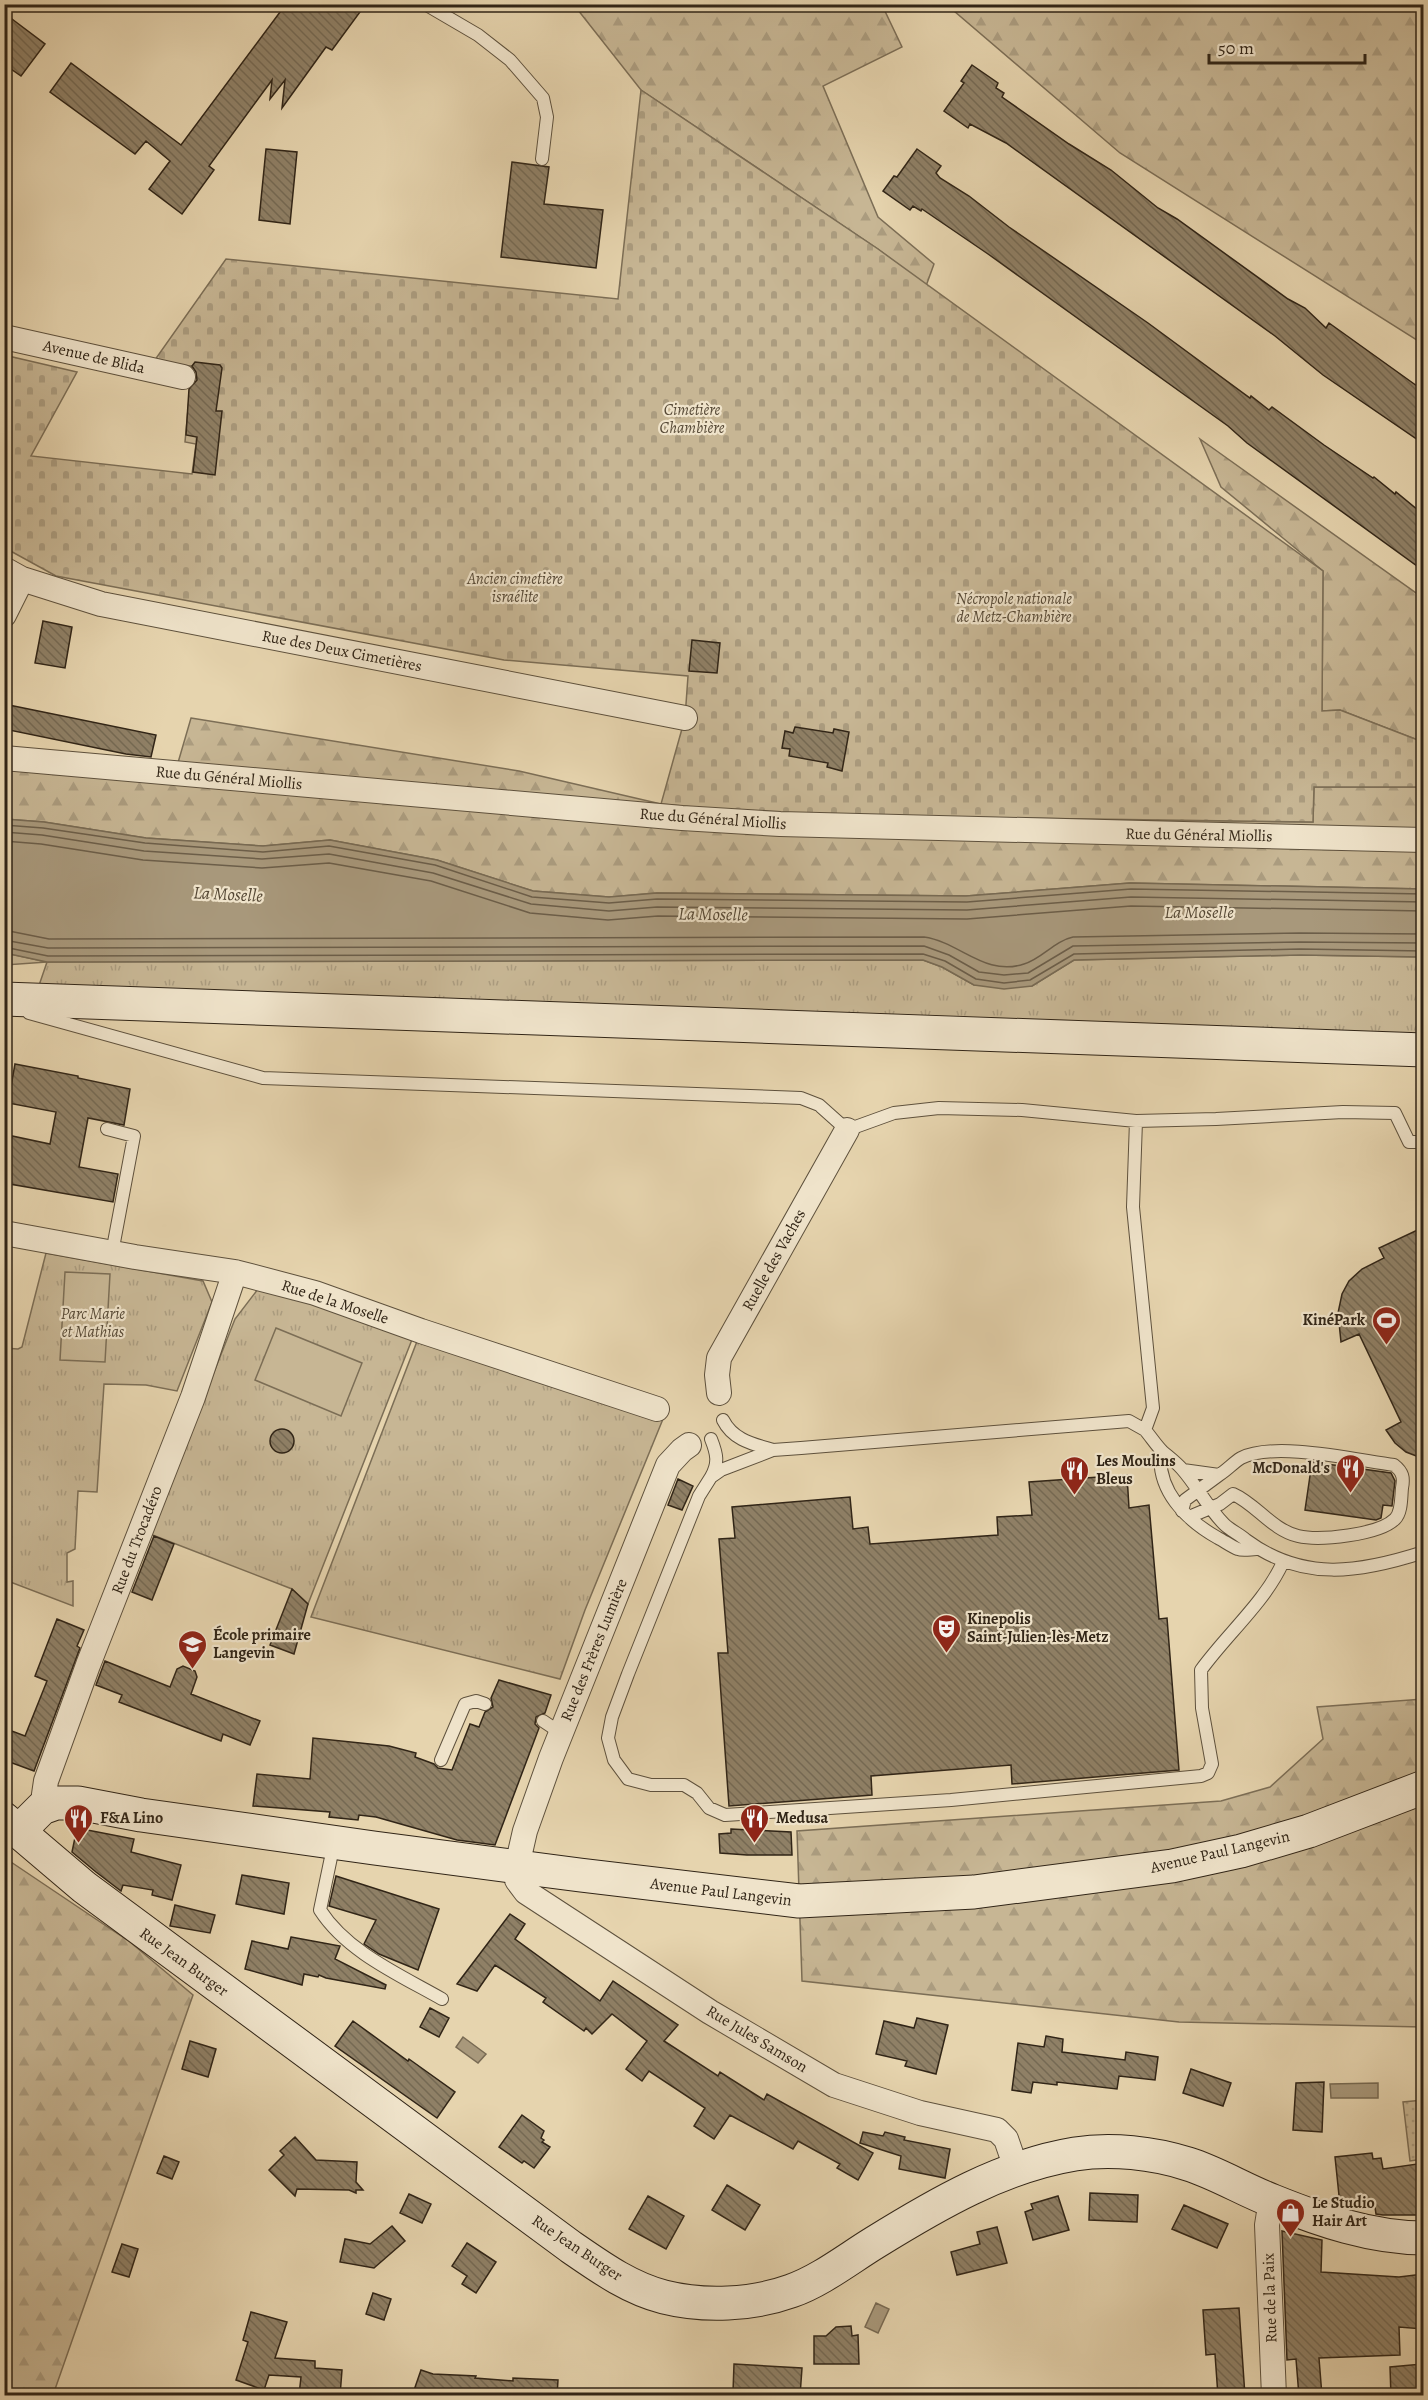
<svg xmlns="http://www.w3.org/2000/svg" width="1428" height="2400" viewBox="0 0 1428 2400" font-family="Alegreya,serif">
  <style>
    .grass { fill: url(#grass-tufts); stroke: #7c6e56; stroke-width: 1.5 }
    .forest { fill: url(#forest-firs); stroke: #7c6e56; stroke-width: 1.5 }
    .cemetery { fill: url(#cemetery-stones); stroke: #7c6e56; stroke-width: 1.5 }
    .garden { fill: url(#garden-dots); stroke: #7c6e56; stroke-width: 1.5 }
    .pitch { fill: #c7b694; stroke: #7c6e56; stroke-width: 1.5 }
    .water { fill: #a8987b; stroke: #786a53; stroke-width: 1.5 }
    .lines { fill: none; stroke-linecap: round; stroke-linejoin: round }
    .shore { stroke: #6c5e49; stroke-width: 1.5 }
    .building { fill: url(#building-back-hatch); stroke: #312517; stroke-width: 1.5 }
    .lane-casing { stroke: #5e513d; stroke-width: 14 }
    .street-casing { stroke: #5e513d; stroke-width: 26 }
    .secondary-casing { stroke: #312517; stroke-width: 35 }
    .lane { stroke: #efe3ca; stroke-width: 12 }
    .street { stroke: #efe3ca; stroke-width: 24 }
    .secondary { stroke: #efe3ca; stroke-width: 33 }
    .labels { text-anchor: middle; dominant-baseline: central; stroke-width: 4.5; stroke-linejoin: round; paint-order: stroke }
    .street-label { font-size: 16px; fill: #312517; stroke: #efe3ca }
    .park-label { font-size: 16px; font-style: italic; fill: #564936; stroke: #efe3ca }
    .poi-label { font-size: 16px; font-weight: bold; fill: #312517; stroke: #efe3ca; text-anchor: start }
    .water-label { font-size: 18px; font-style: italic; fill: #554835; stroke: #efe3ca }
  </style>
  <defs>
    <pattern id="grass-tufts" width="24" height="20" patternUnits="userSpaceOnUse" patternTransform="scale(1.5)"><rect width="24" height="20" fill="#c7b694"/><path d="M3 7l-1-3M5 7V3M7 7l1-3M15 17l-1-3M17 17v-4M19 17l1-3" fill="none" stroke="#ab9c7f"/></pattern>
    <pattern id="forest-firs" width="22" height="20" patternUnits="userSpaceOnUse" patternTransform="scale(1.5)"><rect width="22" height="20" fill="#c7b694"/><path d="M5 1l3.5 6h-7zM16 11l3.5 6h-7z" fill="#ab9c7f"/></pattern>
    <pattern id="cemetery-stones" width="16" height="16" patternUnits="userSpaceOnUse" patternTransform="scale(1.5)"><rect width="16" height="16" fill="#c7b694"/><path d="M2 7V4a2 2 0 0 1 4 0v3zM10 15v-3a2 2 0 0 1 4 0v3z" fill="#ab9c7f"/></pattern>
    <pattern id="garden-dots" width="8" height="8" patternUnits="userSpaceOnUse" patternTransform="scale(1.5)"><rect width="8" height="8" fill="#c7b694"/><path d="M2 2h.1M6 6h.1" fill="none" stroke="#ab9c7f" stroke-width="1.8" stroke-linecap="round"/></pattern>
    <pattern id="building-back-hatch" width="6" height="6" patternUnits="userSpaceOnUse" patternTransform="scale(1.5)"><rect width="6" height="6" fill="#8f8066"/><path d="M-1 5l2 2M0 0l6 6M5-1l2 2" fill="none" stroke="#756953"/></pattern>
  </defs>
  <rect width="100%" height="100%" fill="#e6d4ae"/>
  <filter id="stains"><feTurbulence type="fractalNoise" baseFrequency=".00333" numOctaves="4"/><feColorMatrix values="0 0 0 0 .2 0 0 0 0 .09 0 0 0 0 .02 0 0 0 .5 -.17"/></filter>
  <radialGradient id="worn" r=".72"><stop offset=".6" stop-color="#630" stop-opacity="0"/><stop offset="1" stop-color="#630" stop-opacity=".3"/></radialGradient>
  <path class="grass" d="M1300 955 1423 957 1424 1050 34 1000 47 962 923 960 942 967 974 985 1032 986 1074 960Z
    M46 1253 203 1281 212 1302 177 1391 146 1385 104 1384 97 1492 78 1491 75 1549 67 1553V1582L73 1581V1606L5 1580 4 1348 18 1349 22 1347Z
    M258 1289 304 1299 413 1337 308 1604 292 1589 150 1534 235 1319Z
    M421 1331 663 1419 585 1610 560 1679 311 1617Z"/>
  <path class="forest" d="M574 5H882L902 47 823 86 878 217 934 264 926 286 878 249 641 90Z
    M947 5H1423V344L1120 153Z
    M1200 439 1423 598V742L1340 710 1322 711 1323 571 1221 487Z
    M191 718 519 771 661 804 781 815 1313 822 1314 787H1423L1424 889 1130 883 966 896 657 893 609 897 533 891 437 860 330 840 263 846 146 838 44 822 5 819V772L43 761 175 773Z
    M5 953 47 962 5 965Z
    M1423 1699V2027L1179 2022 802 1981 797 1831 1221 1801 1270 1787 1323 1739 1317 1707Z
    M5 1858 130 1942 193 1995 53 2395H5Z"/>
  <path class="cemetery" d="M641 90 878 249 1323 571 1322 711 1340 710 1423 742V787H1314L1313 822 781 815 661 804 685 718 688 676 504 660 56 576 5 548 4 355 77 372 31 456 192 474 196 444 185 442 192 366 152 364 226 259 618 299Z"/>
  <path class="garden" d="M1423 2100V2159L1410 2161 1403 2102Z"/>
  <path class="pitch" d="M65 1272 110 1274 105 1362 60 1360Z
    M276 1328 362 1363 341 1416 255 1380Z"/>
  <path class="water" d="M4 819 44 822 146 838 263 846 330 840 437 860 533 891 609 897 657 893 966 896 1130 883 1423 889V957L1300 955 1074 960 1032 986 1004 989 974 985 942 967 923 960 47 962 5 953Z
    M463 2037 486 2054 478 2063 456 2047Z
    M1378 2083V2098H1331L1330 2084Z
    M876 2303 889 2309 878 2333 865 2327Z"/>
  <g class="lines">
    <path class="shore" d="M4 825 43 828 145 843 263 852 329 846 435 865 532 897 609 903 657 899 967 902 1131 889 1424 894
      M4 832 42 835 144 851 262 859 329 854 433 873 531 904 609 911 657 907 967 910 1131 897 1424 902
      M4 841 41 844 143 860 262 868 329 863 431 881 530 913 608 920 658 916 967 919 1131 906 1424 911
      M4 930 49 939 924 937C960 942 985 977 1024 964 1042 959 1054 941 1073 937L1300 933 1424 934
      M4 940 48 948 924 946 949 955 979 972 1004 975 1028 973 1073 946 1300 942 1424 943
      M4 947 48 956 923 954 945 961 976 979 1004 983 1030 980 1074 954 1300 949 1424 951"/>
  </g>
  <path class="building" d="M286 4H350L360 12 332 50 326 47 282 108 285 80 270 99 272 80 209 166 214 170 182 214 149 189 170 161 146 141 135 154 50 92 71 63 181 145Z
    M4 13 45 44 21 76 4 64Z
    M972 65 998 83 996 88 1004 93 1002 97 1069 144 1111 170 1158 208 1177 219 1288 299 1305 308 1326 328 1329 323 1417 386 1424 392V444L1323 375 1275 336 1006 143 970 124 968 128 944 111 964 83 961 81Z
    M266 149 297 152 290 224 259 220Z
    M917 149 941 166 936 173 940 178 969 196 1009 227 1148 323 1250 398 1251 396 1269 410 1272 407 1324 445 1373 478 1374 477 1395 494 1396 492 1424 515V571L1247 443 1228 426 988 254 922 209 921 211 913 206 910 210 883 191 894 176 897 177Z
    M512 162 549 167 544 204 603 210 596 268 501 257Z
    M195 362 220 365 222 368 216 411H222L215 475 193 472 197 437 186 435 189 389 197 380 196 372 192 366Z
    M43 621 72 627 65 668 35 663Z
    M692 640 720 643 717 673 689 671Z
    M4 704 156 735 151 757 126 754 4 729Z
    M795 727 833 733 834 729 849 732 842 771 827 767 828 763 789 756 790 749 782 748 785 731 793 733Z
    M15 1064 78 1076V1078L130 1089 124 1125 88 1118 79 1167 118 1174 113 1202 4 1183V1154H8L12 1136 50 1144 56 1112 8 1103Z
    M1424 1227V1459L1406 1452 1395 1443 1386 1430 1401 1422 1359 1334 1341 1342 1338 1313 1342 1294 1349 1281 1362 1269 1384 1258 1379 1248Z
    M270 1441a12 12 0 1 1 24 0a12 12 0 1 1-24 0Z
    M1312 1462 1391 1473 1395 1481 1392 1506 1383 1505 1381 1518 1376 1520 1305 1510Z
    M1127 1475 1129 1508 1149 1505 1159 1619 1167 1618 1179 1770 1012 1784 1011 1765 871 1776 872 1795 729 1806 718 1653H728L719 1539 735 1538 732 1507 850 1497 853 1529 868 1527 870 1544 998 1535 997 1517 1032 1515 1029 1482Z
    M678 1479 693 1486 682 1510 668 1505Z
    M154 1536 174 1544 152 1600 132 1592Z
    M292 1589 308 1604 294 1654 270 1645Z
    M57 1619 84 1630 77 1646 80 1648 34 1771 4 1760V1728L25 1736 47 1681 35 1676Z
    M105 1661 170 1687 177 1669 183 1666 195 1671 197 1677 191 1694 260 1721 250 1745 223 1734 221 1741 119 1702 122 1695 96 1685Z
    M499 1680 551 1695 545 1713 536 1717 535 1724 539 1728 495 1845 457 1840 376 1817 359 1815 358 1820 329 1817 330 1812 253 1806 257 1774 310 1779 313 1738 389 1746 416 1753 415 1757 434 1764 438 1768 452 1770 470 1724 479 1727 485 1712 493 1707 491 1698Z
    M77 1828 134 1839 131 1852 181 1865 172 1900 152 1895 153 1890 123 1885 121 1891 96 1872 72 1852Z
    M731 1829 791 1832 792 1855H747L720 1853 719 1834 731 1833Z
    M242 1875 289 1883 284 1914 236 1904Z
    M336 1876 439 1909 418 1970 379 1954 364 1944 376 1920 329 1906Z
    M175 1905 215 1915 210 1933 170 1926Z
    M510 1914 525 1924 515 1939 600 2001 613 1981 678 2025 664 2041 718 2076 720 2072 764 2100 767 2094 873 2153 858 2180 837 2168 840 2164 798 2141 793 2149 730 2115 714 2139 694 2126 705 2108 649 2071 642 2081 626 2069 647 2041 612 2014 592 2034 586 2028 584 2031 543 2002 546 1998 495 1965 477 1991 457 1984Z
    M291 1937 340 1946 335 1959 386 1985 385 1989 326 1978 319 1975 318 1977 304 1974 302 1985 245 1969 252 1941 288 1949Z
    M430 2008 449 2018 439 2037 420 2027Z
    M917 2018 948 2025 936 2074 905 2066 907 2061 876 2054 884 2021 914 2028Z
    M353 2021 408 2061 409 2059 455 2092 437 2118 335 2046Z
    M1046 2036 1063 2039 1062 2052 1125 2060 1126 2052 1158 2057 1155 2080 1119 2076 1117 2089 1057 2082V2085L1033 2082 1031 2093 1012 2090 1018 2043 1044 2047Z
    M190 2041 216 2049 208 2077 182 2069Z
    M1191 2069 1231 2083 1223 2106 1183 2093Z
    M1324 2082 1322 2132 1293 2130 1296 2083Z
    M522 2115 544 2131 541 2138 544 2140 542 2142 550 2147 534 2168 524 2161 522 2163 499 2147Z
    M863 2132 883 2136 885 2132 905 2137 904 2140 950 2149 945 2178 899 2169 901 2156 860 2143Z
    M295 2137 316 2160 357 2162 356 2182 363 2190H356V2193L349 2190 297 2189 295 2196 269 2170 284 2155 280 2151Z
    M1372 2153 1373 2159 1381 2158 1383 2169 1424 2163V2215H1383L1376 2214 1375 2207 1340 2205 1335 2157Z
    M164 2156 179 2162 172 2179 157 2173Z
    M727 2185 760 2205 745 2230 712 2210Z
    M1090 2193 1138 2195 1137 2222 1089 2220Z
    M409 2194 431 2204 422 2223 400 2213Z
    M648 2196 684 2216 666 2249 629 2229Z
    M1058 2196 1069 2230 1033 2240 1025 2212 1033 2209 1031 2204Z
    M1184 2205 1228 2224 1217 2248 1172 2229Z
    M392 2226 405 2241 374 2268 340 2262 345 2239 370 2244Z
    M997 2227 1007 2263 957 2275 951 2252 980 2244 977 2232Z
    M1282 2231 1322 2240 1321 2272 1399 2277 1423 2274V2329L1399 2327 1400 2355 1319 2358 1322 2396H1299L1296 2359 1287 2360Z
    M467 2243 496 2262 476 2293 462 2284 467 2276 452 2266Z
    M122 2244 138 2249 129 2277 112 2272Z
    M373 2293 391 2299 384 2320 366 2314Z
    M1239 2308 1245 2396H1218L1215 2354 1206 2355 1203 2310Z
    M251 2312 287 2322 275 2358 315 2361V2368L342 2370 340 2396 299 2395 301 2377 269 2375 264 2390 236 2380 248 2342 243 2340Z
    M851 2326 852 2336 858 2335 859 2364H814V2336H826L836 2327Z
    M734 2364 802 2368 800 2396 733 2392Z
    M1422 2364 1423 2396H1391L1390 2367Z
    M421 2370 433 2374 476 2376 475 2378 513 2381V2378L558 2380 557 2396H412Z"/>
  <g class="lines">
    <defs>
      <path id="lane" d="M425 4 478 35 510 60 543 98 547 117 542 159
        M29 1013 263 1078 801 1098 819 1105 847 1130 894 1113 939 1108 1022 1110 1136 1121 1216 1119 1343 1112 1395 1113 1409 1142H1424
        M1136 1121 1133 1207 1153 1408 1145 1430C1151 1437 1156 1445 1162 1451 1169 1457 1176 1462 1182 1469 1197 1486 1208 1508 1224 1524 1230 1530 1239 1534 1246 1540 1303 1582 1359 1573 1424 1552
        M107 1129 134 1136 112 1253
        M723 1420C733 1440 753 1444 773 1450
        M1145 1430 1129 1421 801 1448 773 1450 721 1470 711 1477 699 1496 628 1674 612 1717 608 1738 614 1760 628 1779 651 1785H684L697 1793 709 1808 725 1815 951 1800 1201 1776 1208 1773 1212 1764 1202 1708 1201 1670C1227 1634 1265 1602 1283 1562
        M711 1439C717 1454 719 1463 711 1477
        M1161 1451C1156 1490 1186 1520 1218 1538 1224 1541 1232 1547 1238 1549 1243 1551 1251 1549 1257 1549
        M1183 1470 1219 1475C1227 1470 1233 1463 1241 1458 1274 1441 1356 1460 1394 1465 1403 1472 1404 1478 1402 1488 1401 1497 1402 1512 1395 1519 1379 1535 1319 1541 1298 1536 1272 1530 1256 1504 1233 1494L1220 1504 1189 1517
        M1182 1511 1185 1500 1219 1475
        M543 1721 561 1733
        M441 1760 465 1704 476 1701 485 1704
        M334 1843 320 1910C347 1952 400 1975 442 1999"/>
      <path id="street" d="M4 337 183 377
        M4 569 22 579 101 604 685 718
        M4 615 22 579
        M4 758 682 818 780 824 1424 840
        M4 1233 135 1257 235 1272 315 1293 421 1331 657 1409
        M719 1393 717 1375 719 1358 847 1130
        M689 1445 682 1450 668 1465 551 1758 525 1831 517 1866V1880L526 1892 710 2012 834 2085 920 2113 997 2130 1006 2139 1016 2168
        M42 1808 46 1781 88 1665 193 1397 235 1272
        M1271 2200 1267 2225 1274 2396"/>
      <path id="secondary" d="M4 999 1424 1050
        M4 1819 84 1887 571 2247C600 2267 629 2288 664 2297 704 2307 752 2305 791 2291 820 2281 848 2259 874 2243 937 2204 1002 2166 1075 2154 1111 2148 1154 2153 1188 2164 1217 2173 1244 2190 1273 2201 1320 2220 1372 2238 1424 2238
        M20 1830 42 1808 56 1803H78L141 1815 374 1848 580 1875 799 1901 974 1892 1172 1866 1241 1851 1309 1831 1424 1787"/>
    </defs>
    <use href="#lane" class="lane-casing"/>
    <use href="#street" class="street-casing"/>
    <use href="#secondary" class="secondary-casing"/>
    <use href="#lane" class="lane"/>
    <use href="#street" class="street"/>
    <use href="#secondary" class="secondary"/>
  </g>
  <defs>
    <symbol id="stadium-pin" viewBox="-11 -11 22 30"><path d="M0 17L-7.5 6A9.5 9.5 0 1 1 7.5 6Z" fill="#8f2418" stroke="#efe3ca"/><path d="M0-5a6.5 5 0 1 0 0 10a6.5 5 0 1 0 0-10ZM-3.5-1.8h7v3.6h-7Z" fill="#fff"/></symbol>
    <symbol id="restaurant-pin" viewBox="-11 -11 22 30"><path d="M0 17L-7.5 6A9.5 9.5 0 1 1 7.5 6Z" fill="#8f2418" stroke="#efe3ca"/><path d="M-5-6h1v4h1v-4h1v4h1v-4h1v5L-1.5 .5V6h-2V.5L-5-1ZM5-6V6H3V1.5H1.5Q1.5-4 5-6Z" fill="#fff"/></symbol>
    <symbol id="theatre-pin" viewBox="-11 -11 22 30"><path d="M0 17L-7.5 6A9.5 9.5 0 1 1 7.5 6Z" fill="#8f2418" stroke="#efe3ca"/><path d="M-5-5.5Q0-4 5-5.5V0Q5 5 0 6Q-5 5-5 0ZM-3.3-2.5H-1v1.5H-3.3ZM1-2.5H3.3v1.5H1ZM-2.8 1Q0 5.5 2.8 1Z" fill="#fff"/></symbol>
    <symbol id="school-pin" viewBox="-11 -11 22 30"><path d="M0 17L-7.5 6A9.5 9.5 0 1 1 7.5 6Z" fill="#8f2418" stroke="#efe3ca"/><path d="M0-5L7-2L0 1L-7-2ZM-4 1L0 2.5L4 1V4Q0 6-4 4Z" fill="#fff"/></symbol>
    <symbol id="shop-pin" viewBox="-11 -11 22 30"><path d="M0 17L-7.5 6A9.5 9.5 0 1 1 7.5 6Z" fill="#8f2418" stroke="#efe3ca"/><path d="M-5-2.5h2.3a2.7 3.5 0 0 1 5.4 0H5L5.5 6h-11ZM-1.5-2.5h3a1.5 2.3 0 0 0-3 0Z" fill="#fff"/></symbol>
  </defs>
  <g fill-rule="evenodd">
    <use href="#stadium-pin" x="1370" y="1304" width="33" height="45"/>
    <use href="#restaurant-pin" x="1334" y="1452" width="33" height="45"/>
    <use href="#restaurant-pin" x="1058" y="1454" width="33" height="45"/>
    <use href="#theatre-pin" x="930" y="1612" width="33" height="45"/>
    <use href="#school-pin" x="176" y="1628" width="33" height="45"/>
    <use href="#restaurant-pin" x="62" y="1802" width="33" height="45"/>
    <use href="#restaurant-pin" x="738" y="1802" width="33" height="45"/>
    <use href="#shop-pin" x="1274" y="2196" width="33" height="45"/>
  </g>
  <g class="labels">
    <g class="street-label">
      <text transform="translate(94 357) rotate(13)">Avenue de Blida</text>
      <text transform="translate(342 651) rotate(11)">Rue des Deux Cimetières</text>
      <text transform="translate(229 778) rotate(5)">Rue du Général Miollis</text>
      <text transform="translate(713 819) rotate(4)">Rue du Général Miollis</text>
      <text transform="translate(1199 835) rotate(1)">Rue du Général Miollis</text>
      <text transform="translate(774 1260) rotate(-61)">Ruelle des Vaches</text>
      <text transform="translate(335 1302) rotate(18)">Rue de la Moselle</text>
      <text transform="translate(137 1540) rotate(-69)">Rue du Trocadéro</text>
      <text transform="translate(594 1650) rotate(-68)">Rue des Frères Lumière</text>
      <text transform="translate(1220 1852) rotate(-13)">Avenue Paul Langevin</text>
      <text transform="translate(721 1892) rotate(7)">Avenue Paul Langevin</text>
      <text transform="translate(184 1962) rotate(36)">Rue Jean Burger</text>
      <text transform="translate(757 2039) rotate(31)">Rue Jules Samson</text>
      <text transform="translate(577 2248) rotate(34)">Rue Jean Burger</text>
      <text transform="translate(1270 2298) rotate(-92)">Rue de la Paix</text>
    </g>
    <g class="park-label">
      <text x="692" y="410">Cimetière<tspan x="692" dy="18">Chambière</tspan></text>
      <text x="515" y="579">Ancien cimetière<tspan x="515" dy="18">israélite</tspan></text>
      <text x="1014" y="599">Nécropole nationale<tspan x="1014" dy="18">de Metz-Chambière</tspan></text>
      <text x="93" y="1314">Parc Marie<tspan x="93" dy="18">et Mathias</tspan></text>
    </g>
    <g class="poi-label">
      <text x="1365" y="1320" text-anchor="end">KinéPark</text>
      <text x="1096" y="1461">Les Moulins<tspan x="1096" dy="18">Bleus</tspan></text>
      <text x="1330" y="1468" text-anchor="end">McDonald's</text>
      <text x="967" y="1619">Kinepolis<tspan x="967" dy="18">Saint-Julien-lès-Metz</tspan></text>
      <text x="213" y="1635">École primaire<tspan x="213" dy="18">Langevin</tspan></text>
      <text x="100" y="1818">F&amp;A Lino</text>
      <text x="776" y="1818">Medusa</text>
      <text x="1312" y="2203">Le Studio<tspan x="1312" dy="18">Hair Art</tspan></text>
    </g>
    <g class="water-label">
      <text transform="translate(228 894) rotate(3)">La Moselle</text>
      <text x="1199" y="912">La Moselle</text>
      <text transform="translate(713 914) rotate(1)">La Moselle</text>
    </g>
  </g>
  <rect width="1428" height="2400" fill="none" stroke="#e6d4ae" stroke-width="24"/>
  <rect x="6" y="6" width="1416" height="2388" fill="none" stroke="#312517" stroke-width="3"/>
  <rect x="12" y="12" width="1404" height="2376" fill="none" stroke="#312517" stroke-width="1.5"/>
  <path d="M1209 54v9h156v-9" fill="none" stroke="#312517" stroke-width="3"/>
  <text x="1218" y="54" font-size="18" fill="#312517" stroke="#efe3ca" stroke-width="4.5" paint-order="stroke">50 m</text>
  <rect width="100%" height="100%" filter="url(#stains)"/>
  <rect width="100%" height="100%" fill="url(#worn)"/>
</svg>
